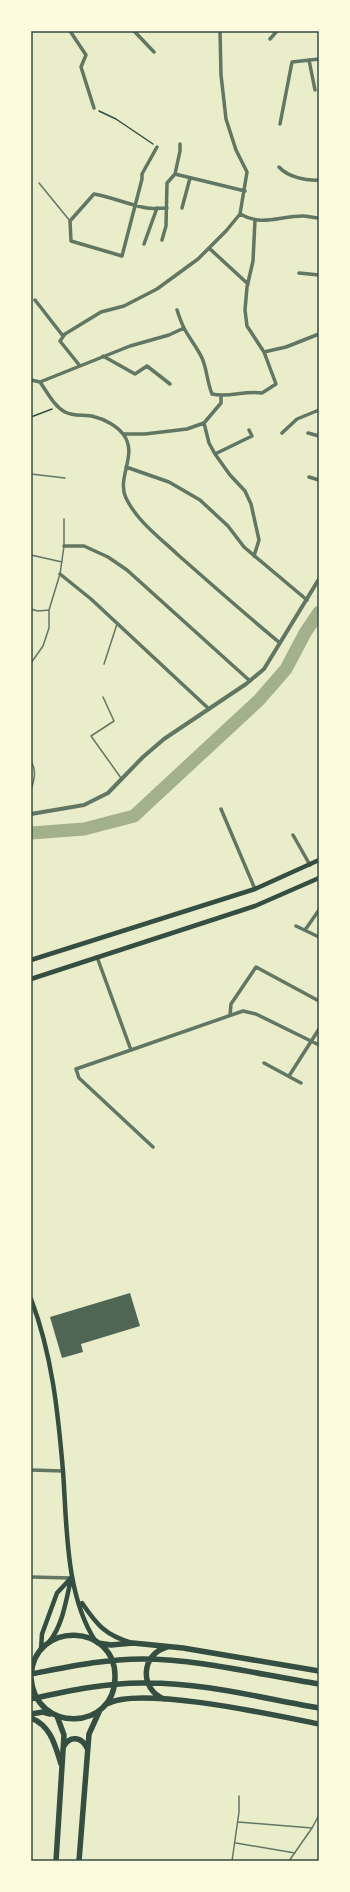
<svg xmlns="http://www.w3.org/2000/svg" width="350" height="1892" viewBox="0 0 350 1892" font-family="'Fira Sans',sans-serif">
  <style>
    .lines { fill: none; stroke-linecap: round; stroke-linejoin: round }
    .river { stroke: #a3b18a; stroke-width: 13 }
    .building { fill: #4f6655 }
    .path { stroke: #344e41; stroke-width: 1.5 }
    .service { stroke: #617663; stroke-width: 1.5 }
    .minor { stroke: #617663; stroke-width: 3.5 }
    .tertiary { stroke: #617663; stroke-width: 4 }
    .secondary { stroke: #344e41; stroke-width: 4.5 }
    .trunk { stroke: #344e41; stroke-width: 5.5 }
    .neatline { fill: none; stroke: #344e41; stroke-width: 1.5 }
  </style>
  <rect width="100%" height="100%" fill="#e9edc9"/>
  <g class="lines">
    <path class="river" d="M31 833 84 829 134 816 259 700 286 669 305 633 319 612"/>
  </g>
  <path class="building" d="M130 1293 140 1326 81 1344 83 1352 62 1358 50 1317Z"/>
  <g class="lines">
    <path class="path" d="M99 111 116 119 153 144
      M31 417 52 409"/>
    <path class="service" d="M39 183 70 221
      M31 474 65 478
      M31 555 62 562
      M31 609 38 611 49 610
      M31 663 43 646 49 628V610L60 574 64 546V519
      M104 664 117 624
      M103 697 114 721 91 736 121 778
      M31 761C37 771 34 780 31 791
      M238 1822 312 1828
      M236 1843 295 1853
      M232 1861 239 1812V1796
      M289 1861 312 1828 319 1815"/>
    <path class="minor" d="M70 31 86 55 81 67 94 108
      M134 31 154 52
      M270 39 277 31
      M309 60 315 90
      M280 124 292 62 319 59
      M180 144V151L175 174 245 191
      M157 147 142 174V179L122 256 71 241 70 221 94 194C112 197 129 205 147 208 153 209 160 208 167 208
      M279 167C288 177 306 181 319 180
      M182 208 190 178
      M240 214C263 227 279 216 303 216 308 216 314 218 319 218
      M162 240 166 226 167 183 175 174
      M144 244 157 208
      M209 248 248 284
      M299 273 319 275
      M35 300 63 336
      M177 310C179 316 181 322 184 328 189 338 197 347 202 358 207 369 207 382 212 394 229 398 245 390 262 393L276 384 264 352 247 326 245 310 247 287 253 261 255 220
      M264 352 286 347 319 334
      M103 356 135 374 147 366 170 384
      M80 366 60 341 65 334 101 312 124 306 157 289 198 259 226 231 240 214 247 172 236 150 226 119 221 75 220 31
      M31 380 40 382 130 346 169 335 184 328
      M40 382C47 392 54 406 65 412 74 417 86 414 95 417 104 419 117 426 123 434 139 454 116 477 126 498 137 521 159 537 177 554 211 584 245 614 280 643
      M204 423 209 443 215 454 230 475 245 491 251 504 259 540 254 556
      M282 433 297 419 319 410
      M308 433 319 436
      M124 434H145L187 429 204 423 221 403V396
      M215 454 252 436 249 430
      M126 467 169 482 200 500 228 526 244 547 307 600
      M309 477 319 480
      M64 546H84L108 557 127 570 250 681
      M60 574 91 599 209 709
      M221 809 255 889
      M293 835 310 865
      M296 926 319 937
      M305 930 319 910
      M97 957 131 1050 243 1011 256 1014 319 1045
      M230 1015 231 1004 256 967 319 1001
      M131 1050 76 1069 79 1078 153 1147
      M264 1063 301 1083
      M289 1076 319 1029
      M31 1470 63 1471
      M31 1577 71 1578"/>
    <path class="tertiary" d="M31 814 84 805 108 793 143 757 164 739 246 684 264 669 319 579"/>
    <path class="secondary" d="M31 960 255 889 319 860
      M31 979 255 906 319 878
      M31 1299C52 1354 58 1412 63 1471 67 1525 65 1595 96 1642
      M82 1603C97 1625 105 1635 132 1643
      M49 1642C63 1625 66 1600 71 1579
      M41 1649 42 1634 57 1593 71 1578"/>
    <path class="trunk" d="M98 1643 111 1645 133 1643 183 1648 319 1671
      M31 1674C68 1667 104 1659 142 1659 200 1659 261 1675 319 1684
      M31 1676C34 1620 116 1623 115 1677 115 1732 35 1733 31 1678
      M31 1699C68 1691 104 1683 142 1683 201 1682 261 1698 319 1708
      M164 1699C139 1689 141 1654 167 1647
      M107 1704C139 1685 279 1716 319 1724
      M31 1714 43 1712 50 1714
      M31 1718C51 1726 55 1745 61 1764
      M64 1746C70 1735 82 1737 87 1748
      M56 1861 64 1735 57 1716
      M79 1861 89 1734 99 1712"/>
  </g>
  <rect width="350" height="1892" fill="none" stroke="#fefae0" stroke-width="64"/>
  <rect x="32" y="32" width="286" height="1828" class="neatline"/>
</svg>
